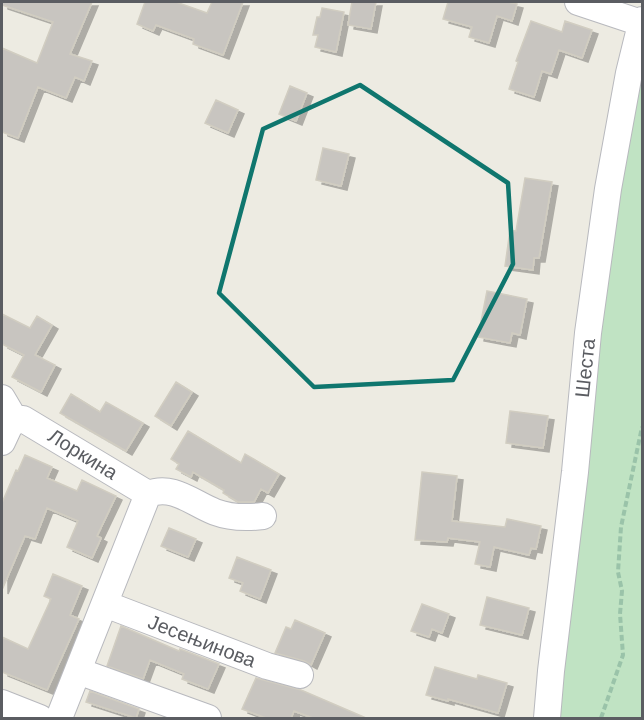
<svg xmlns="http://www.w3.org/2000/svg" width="644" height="720" viewBox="0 0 644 720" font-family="Arial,sans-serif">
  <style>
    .green { fill: #c0e3c3 }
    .building { fill: #c8c5c0; stroke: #d1cdc1; stroke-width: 1.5; filter: url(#shadow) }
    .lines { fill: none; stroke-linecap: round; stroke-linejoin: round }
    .minor-casing { stroke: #b8b9be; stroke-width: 28 }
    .path { stroke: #9ac3a9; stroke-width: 4; stroke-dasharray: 6 3; stroke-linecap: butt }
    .minor { stroke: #fff; stroke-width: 26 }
    .marked { fill: none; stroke: #0f766e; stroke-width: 4.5; stroke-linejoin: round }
    .labels { text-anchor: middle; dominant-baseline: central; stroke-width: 6; stroke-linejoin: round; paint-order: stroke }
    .street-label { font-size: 20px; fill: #5b5d62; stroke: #fff }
  </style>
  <defs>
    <filter id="shadow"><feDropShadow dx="6" dy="4" stdDeviation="0" flood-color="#0004"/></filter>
  </defs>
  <rect width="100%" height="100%" fill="#edebe2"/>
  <path class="green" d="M642 20V718H547Z"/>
  <path class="building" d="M2 2H92L70 54 92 61 84 81 75 77 66 98 38 87 18 138 2 132V48L37 63 53 22 2 5Z
    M145 2H176L207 13 212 2H243L223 55 193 44 194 39 156 25 153 31 137 24Z
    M352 2H376L371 29 348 25Z
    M448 2H508L517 4 512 21 497 16 489 43 469 37 472 27 443 19Z
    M322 8 344 12 336 52 315 47 318 35H313L317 17H320Z
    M531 21 562 32 565 21 592 30 582 58 559 50 551 74 542 71 534 97 509 89 518 62 516 61Z
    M290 86 307 93 296 121 279 114Z
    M216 100 238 110 228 133 205 123Z
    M323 148 349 154 341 186 316 180Z
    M525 178 552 182 539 258H534L533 270 505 266 510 230 516 231Z
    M487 291 527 299 520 335 512 333 510 343 478 337Z
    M2 314 30 328 37 316 52 325 35 355 55 365 41 392 12 377 24 355 2 344Z
    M176 382 192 392 171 426 155 416Z
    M71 394 100 412 106 402 143 423 126 451 60 413Z
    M510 411 548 416 543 448 506 443Z
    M188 431 241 463 245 454 279 474 268 493 261 489 254 502H238L223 493 224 490 193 472 191 477 176 469 179 464 171 459Z
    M25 455 52 467 47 478 77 491 82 480 116 496 97 536 101 538 92 558 67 547 78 521 47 508 35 539 25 536 2 590V503L16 470 18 471Z
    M422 472 457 476 452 521 505 527 507 519 541 526 536 549 531 548 529 555 494 547 490 567 475 564 480 542 448 538 447 542 415 540Z
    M169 528 196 539 188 557 161 546Z
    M237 557 271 570 260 599 240 591 243 583 229 578Z
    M53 574 82 586 70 615 79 619 47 690 2 672V637L28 649 51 599 44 596Z
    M487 597 529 608 522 635 480 625Z
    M422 604 449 614 442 633 432 629 429 637 411 631Z
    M295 620 325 633 311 665 304 661 275 653 286 627 291 629Z
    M121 626 179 651 180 649 219 664 208 689 182 679 184 674 150 660 143 679 107 666Z
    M435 667 477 679 478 675 507 683 498 713 448 699V701L426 695Z
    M256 678 301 690 366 718H313L294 711 291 718H266L242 709Z
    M90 691 139 709 136 718 86 702Z"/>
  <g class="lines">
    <defs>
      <path id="minor" d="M578 2 641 23
        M2 398 15 420
        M2 442 9 427 15 420 23 419 148 494
        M105 604 267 666 300 675
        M78 671 208 718
        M2 703 40 718
        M59 718 148 494C173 484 192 503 215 512 231 518 247 518 263 516
        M547 718 551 671 575 472 588 333 608 189 629 73 642 20"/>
    </defs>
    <use href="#minor" class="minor-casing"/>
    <path class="path" d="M601 718 623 655 620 614 622 591 618 572 621 527 642 427"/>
    <use href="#minor" class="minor"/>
  </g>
  <path class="marked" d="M360 85 508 183 513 264 453 380 314 387 219 293 263 129Z"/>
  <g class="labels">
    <g class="street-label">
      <text transform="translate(585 368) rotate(-84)">Шеста</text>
      <text transform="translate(83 454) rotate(32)">Лоркина</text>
      <text transform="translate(202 641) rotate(21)">Јесењинова</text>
    </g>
  </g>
  <rect width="644" height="720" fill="none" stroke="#5b5d62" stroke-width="6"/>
</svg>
